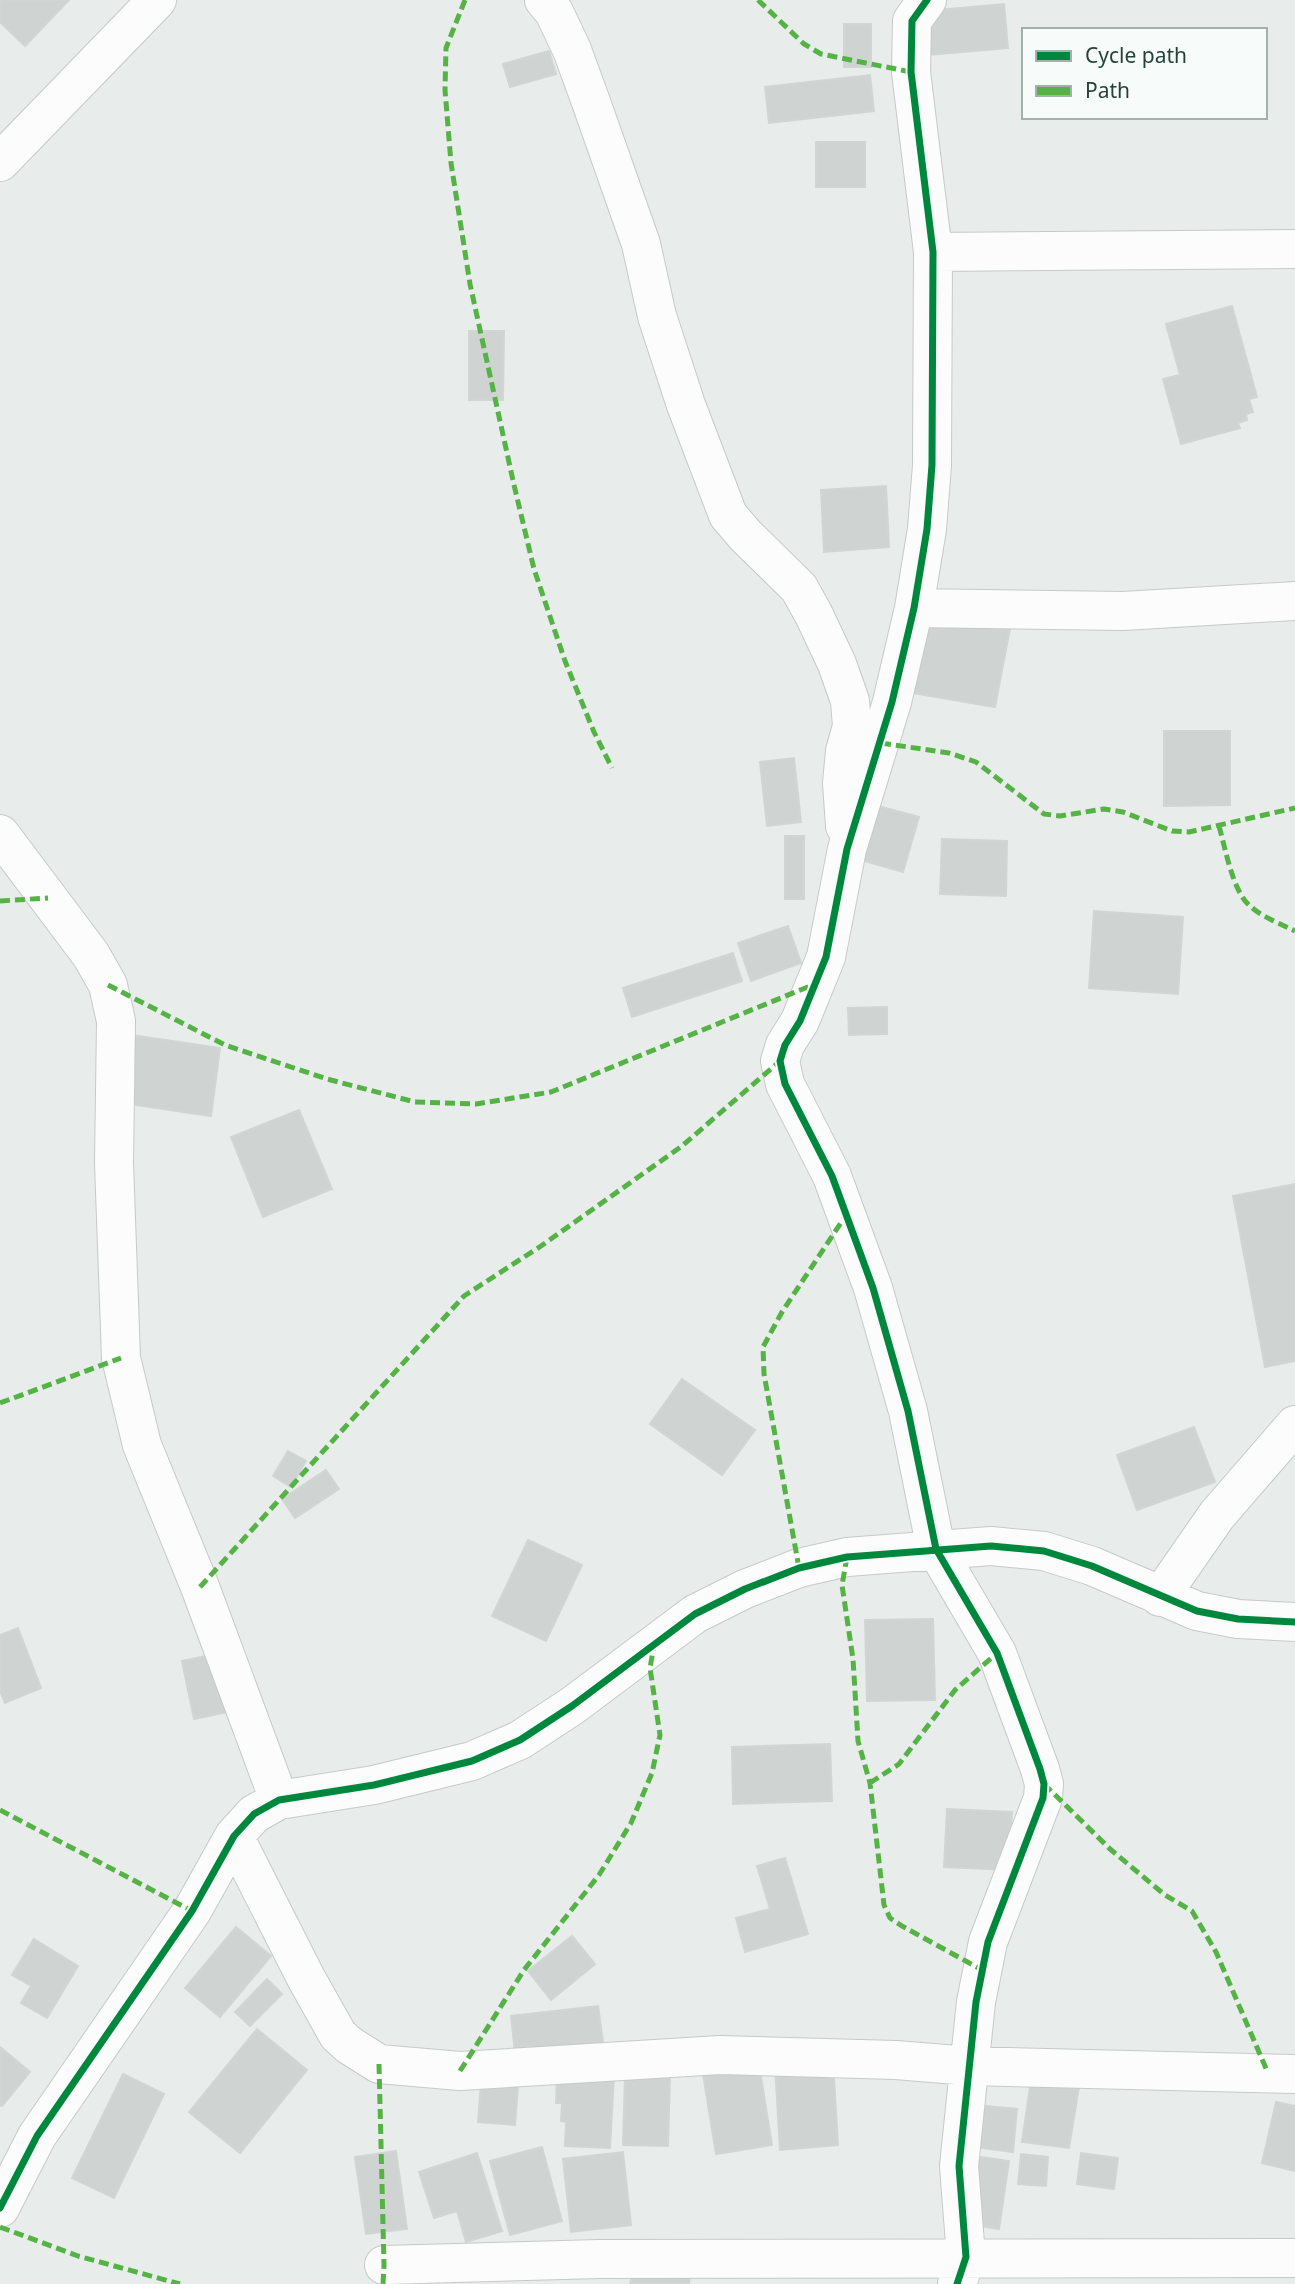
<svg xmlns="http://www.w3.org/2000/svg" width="1295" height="2284" viewBox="0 0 1295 2284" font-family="'Noto Sans',sans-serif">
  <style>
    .building { fill: #cfd4d2; stroke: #d1d6d4; stroke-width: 2 }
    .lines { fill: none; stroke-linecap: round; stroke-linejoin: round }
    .street-casing { stroke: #c5cac8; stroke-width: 40 }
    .street { stroke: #fcfcfc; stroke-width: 38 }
    .quiet { stroke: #55b346; stroke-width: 5; stroke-dasharray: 10 5; stroke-linecap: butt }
    .cycleway-casing { stroke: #f7fbf9; stroke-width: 11 }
    .cycleway { stroke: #00873e; stroke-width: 7 }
  </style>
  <rect width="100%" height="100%" fill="#e8edeb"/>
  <path class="building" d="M0 0H69L25 46 0 22Z
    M1004 4 1008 48 917 56 914 12Z
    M844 24H871V67H844Z
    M549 51 556 74 510 87 503 64Z
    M870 75 874 111 769 123 765 87Z
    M816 142H865V187H816Z
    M1232 306 1257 397 1249 399 1253 412 1246 414 1247 420 1238 423 1240 428 1181 444 1163 379 1180 375 1166 324Z
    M469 331H504L503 400H469Z
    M886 486 889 547 824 552 821 490Z
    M928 604 1012 618 995 707 912 693Z
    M1164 731H1230V805L1164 806Z
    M794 758 801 822 767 826 760 762Z
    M867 803 919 817 903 872 851 857Z
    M785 836H804V899H785Z
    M942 839 1007 841 1006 896 940 894Z
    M1094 911 1183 917 1178 994 1089 988Z
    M788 926 801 963 751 981 738 943Z
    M733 953 742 981 632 1017 623 988Z
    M887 1007V1034L849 1035 848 1008Z
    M132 1035 220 1048 211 1116 122 1103Z
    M299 1110 332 1189 263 1217 231 1137Z
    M1295 1184V1361L1265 1367 1233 1196Z
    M682 1379 755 1430 722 1475 650 1424Z
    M1194 1427 1215 1482 1137 1510 1117 1455Z
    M288 1451 306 1461 291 1487 273 1476Z
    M326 1470 339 1489 295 1518 282 1499Z
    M528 1540 582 1565 546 1641 492 1616Z
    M933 1619 935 1700 867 1701 865 1620Z
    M18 1628 41 1688 5 1703 0 1691V1635Z
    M225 1652 237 1710 194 1719 182 1661Z
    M830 1744 832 1801 733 1804 732 1747Z
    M947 1809 1012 1812 1009 1870 944 1867Z
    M785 1858 808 1934 745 1952 736 1918 770 1909 757 1866Z
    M236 1927 271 1956 220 2017 185 1988Z
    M572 1936 595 1964 551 2000 528 1971Z
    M34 1939 78 1966 47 2018 21 2003 31 1986 12 1975Z
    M267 1979 282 1994 250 2026 235 2012Z
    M598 2006 603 2042 515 2053 511 2016Z
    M257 2029 307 2070 240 2153 189 2112Z
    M0 2047 30 2072 2 2106 0 2105Z
    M833 2062 838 2145 780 2150 775 2066Z
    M759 2065 772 2145 716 2154 703 2074Z
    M123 2074 164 2094 114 2198 72 2178Z
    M557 2074 614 2076 610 2148 565 2146 566 2122 561 2121 562 2103H556Z
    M625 2076 670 2077 668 2146 623 2145Z
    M1031 2080 1079 2087 1069 2148 1022 2142Z
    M481 2083 518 2086 515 2125 478 2122Z
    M1276 2102 1295 2106V2171L1262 2163Z
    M965 2104 1017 2109 1013 2152 960 2145Z
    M542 2147 562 2221 510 2235 490 2161Z
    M396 2151 407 2229 366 2234 355 2157Z
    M623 2152 631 2225 571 2232 563 2159Z
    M477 2153 502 2231 466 2242 457 2211 434 2218 419 2172Z
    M1081 2153 1118 2158 1114 2189 1077 2184Z
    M1021 2154 1048 2157 1046 2186 1018 2184Z
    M967 2155 1009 2161 999 2229 957 2222Z
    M634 2266 690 2279 689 2284H630Z"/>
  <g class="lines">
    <defs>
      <path id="street" d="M544 0 554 12 572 50 591 102 641 244 657 316 686 405 728 515 745 535 799 588 814 615 837 664 850 701 852 726 845 751 842 783 845 826
        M927 0 912 21 911 72 933 252 932 465 927 529 914 608 892 702 847 849 826 957 800 1021 785 1045 780 1061 785 1084 832 1176 873 1288 908 1411 936 1549 997 1653 1040 1769 1044 1784 1043 1798 988 1942 976 2002 959 2166 966 2257 957 2284
        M0 162 157 0
        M933 252 1295 249
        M914 608 1123 611 1295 601
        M0 834 91 955 108 985 116 1021 114 1163 121 1358 142 1445 200 1587 279 1800
        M1160 1597 1217 1515 1295 1425
        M234 1836 306 1978 338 2035 349 2045 379 2064 460 2071 720 2055 896 2060 969 2066 1295 2074
        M0 2208 37 2136 192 1911 234 1836 254 1814 279 1800 374 1785 472 1761 520 1740 572 1706 695 1614 745 1589 799 1568 847 1557 991 1546 1044 1551 1092 1566 1197 1611 1238 1619 1295 1622
        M384 2265 599 2259 1295 2258"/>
    </defs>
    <use href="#street" class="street-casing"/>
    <use href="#street" class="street"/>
    <path class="quiet" d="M465 0 446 48 445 90 451 163 470 284 514 485 534 569 565 661 594 732 612 768
      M758 0 804 44 821 54 911 72
      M881 743 949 753 976 762 1044 814 1060 816 1104 809 1123 812 1172 831 1189 832 1295 808
      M1219 826C1225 847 1232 887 1247 903 1259 916 1279 923 1295 931
      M0 901 48 898
      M108 985 225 1045 327 1079 415 1102 476 1104 551 1092 815 984
      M0 1403 121 1358
      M847 1557 842 1585 853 1659 858 1741 870 1783 884 1905 890 1918 902 1926 982 1970
      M799 1568 764 1374 763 1347 782 1312 846 1215
      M200 1587 464 1296 541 1246 682 1146 780 1061
      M870 1783 899 1764 955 1690 997 1653
      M1044 1784 1110 1849 1165 1895 1192 1911 1216 1952 1268 2073
      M0 1810 192 1911
      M379 2064 384 2265 383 2284
      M460 2071 524 1970 599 1875 631 1823 652 1773 660 1735 650 1668 654 1645
      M0 2227 78 2256 180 2284"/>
    <defs>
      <path id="cycleway" d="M927 0 912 21 911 72 933 252 932 465 927 529 914 608 892 702 847 849 826 957 800 1021 785 1045 780 1061 785 1084 832 1176 873 1288 908 1411 936 1549 997 1653 1040 1769 1044 1784 1043 1798 988 1942 976 2002 959 2166 966 2257 957 2284
        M0 2208 37 2136 192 1911 234 1836 254 1814 279 1800 374 1785 472 1761 520 1740 572 1706 695 1614 745 1589 799 1568 847 1557 991 1546 1044 1551 1092 1566 1197 1611 1238 1619 1295 1622"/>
    </defs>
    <use href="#cycleway" class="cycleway-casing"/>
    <use href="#cycleway" class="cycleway"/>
  </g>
  <rect x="1022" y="28" width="245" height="91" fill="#f7fbf9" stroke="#a3b1ad" stroke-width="2"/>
  <rect x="1036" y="51" width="35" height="10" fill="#00873e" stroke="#a3b1ad" stroke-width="2"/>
  <text x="1085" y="63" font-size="21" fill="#24423a">Cycle path</text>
  <rect x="1036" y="86" width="35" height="10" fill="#55b346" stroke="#a3b1ad" stroke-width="2"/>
  <text x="1085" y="98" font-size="21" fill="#24423a">Path</text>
</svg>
